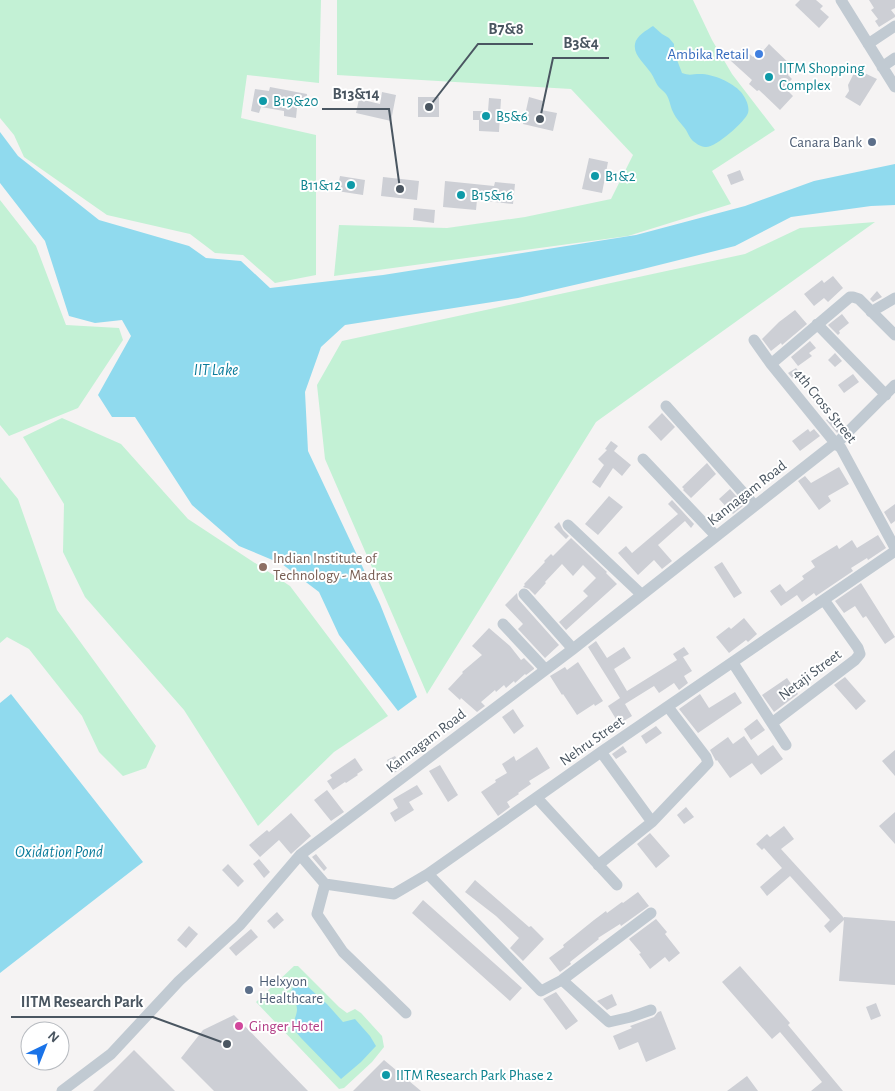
<svg xmlns="http://www.w3.org/2000/svg" width="895" height="1091" viewBox="0 0 895 1091" font-family="'Alegreya Sans',sans-serif">
  <style>
    .green { fill: #c3f1d5 }
    .water { fill: #90daee }
    .building { fill: #cdcfd5 }
    .lines { fill: none; stroke-linecap: round; stroke-linejoin: round }
    .minor { stroke: #c1cad2; stroke-width: 11 }
    .shop-dot { fill: #3f7fe0; stroke: #fff; stroke-width: 2 }
    .culture-dot { fill: #0f9aa8; stroke: #fff; stroke-width: 2 }
    .service-dot { fill: #5c6f8a; stroke: #fff; stroke-width: 2 }
    .education-dot { fill: #8d6e63; stroke: #fff; stroke-width: 2 }
    .hotel-dot { fill: #d1479c; stroke: #fff; stroke-width: 2 }
    .labels { text-anchor: middle; dominant-baseline: central; stroke-width: 4; stroke-linejoin: round; paint-order: stroke }
    .shop-label { font-size: 15px; fill: #366cbe; stroke: #fff; text-anchor: end }
    .culture-label { font-size: 15px; fill: #0d838f; stroke: #fff; text-anchor: start }
    .service-label { font-size: 15px; fill: #4e5e75; stroke: #fff; text-anchor: end }
    .street-label { font-size: 15px; fill: #4a5661; stroke: #fff }
    .education-label { font-size: 15px; fill: #785e54; stroke: #fff; text-anchor: start }
    .hotel-label { font-size: 15px; fill: #b23c85; stroke: #fff; text-anchor: start }
    .water-label { font-size: 16px; font-style: italic; fill: #0c7c9b; stroke: #fff }
    .leader { fill: none; stroke: #4a5661; stroke-width: 2 }
    .callout-dot { fill: #4a5661; stroke: #fff; stroke-width: 2 }
    .callout-label { font-size: 16px; text-anchor: middle; font-weight: bold; fill: #4a5661; stroke: #fff; stroke-width: 4; stroke-linejoin: round; paint-order: stroke }
  </style>
  <rect width="100%" height="100%" fill="#f5f3f3"/>
  <path class="green" d="M0 0H321L319 83 247 75 241 118 316 135V275L275 283 243 255 215 253 190 234 107 215 24 157 14 135 0 118Z
    M337 0H693L712 40 732 74 775 130 712 171 731 204 628 236 334 276 339 225 447 228 525 217 611 199 633 155 571 89 337 75Z
    M0 200 36 246 66 325 119 328 123 340 78 408 9 436 0 425Z
    M875 222 596 422 427 694 325 459 317 385 342 341 745 254 800 228Z
    M62 418 121 444 188 519 290 586 388 716 334 752 258 826 184 710 85 597 63 552 64 504 23 437Z
    M0 477 18 499 57 610 156 746 146 768 123 776 99 752 82 716 29 649 7 637 0 643Z
    M294 966H298L339 1007 347 1013 355 1009 361 1013 382 1036 384 1047 372 1062 344 1088 339 1089 256 1002Z"/>
  <path class="water" d="M653 26 662 34 669 38 674 44V52L682 73C690 76 692 74 700 74 713 74 732 82 741 92 745 97 750 106 748 113 745 122 714 149 705 147 701 147 695 143 692 140 689 137 688 133 686 130 682 124 676 119 673 112 670 106 670 100 666 94 664 91 660 89 658 86 655 82 654 77 651 73 645 64 633 55 635 44 636 36 647 30 653 26Z
    M0 132 18 156 99 220 189 246 206 258 241 261 270 288 383 275 636 235 745 206 814 181 895 164V205L871 206 791 217 735 246 639 270 518 298 345 325 321 347 305 392 308 451 380 604 417 697 398 711 339 635 319 592 282 564 239 546 192 505 135 417H112L98 395 131 336 122 320 95 323 69 316 45 241 0 183Z
    M11 694 143 862 0 973V703Z
    M297 977 327 1004 343 1022 355 1019 370 1036 376 1046 361 1062 341 1079 301 1038 292 1027C298 1009 300 1009 290 993L294 986 293 980Z"/>
  <path class="building" d="M800 0H816L823 6 820 9 829 17 819 28 795 5Z
    M869 0H895V8L891 10 895 15V17L879 27 875 21 878 19 871 10 874 8Z
    M769 44 794 68 788 75 792 79 784 87 793 96 780 110 759 90 757 91 749 84 752 80 731 61 743 48 753 57 761 48 763 51Z
    M856 69 877 79 860 106 845 97 849 91 848 85Z
    M270 87 307 94 305 107 297 108 296 118 284 116V111L261 107 259 113 251 111 255 89 269 91Z
    M382 92 396 95 391 121 356 113 359 99 380 104Z
    M418 97H439V117H418Z
    M529 97 543 101 541 110 557 113 553 131 523 124Z
    M489 98 501 99 499 132 479 131V120H473V111H488Z
    M589 158 608 162 602 193 582 189Z
    M740 170 744 180 731 185 727 175Z
    M340 176 365 180 363 195 337 191Z
    M383 177 419 181 417 200 381 196Z
    M445 181 494 186 495 182 515 184 513 204 477 200 476 210 443 207Z
    M414 208 435 210 434 223 413 220Z
    M833 276 843 288 828 302 824 298 814 306 804 294 822 280 824 283Z
    M877 291 882 297 873 302 870 299Z
    M795 310 807 324 782 345 781 343 771 351 762 339 779 322Z
    M842 314 849 323 839 331 840 333 838 335 828 325Z
    M810 341 816 348 809 353 812 356 798 366 791 357Z
    M835 353 842 361 835 367 828 360Z
    M796 368 801 374 794 380 788 373Z
    M853 374 859 382 844 393 838 385Z
    M662 413 675 427 661 441 648 427Z
    M835 413 844 425 837 433 826 420Z
    M808 429 810 432 814 429 820 436 800 451 792 441Z
    M611 441 618 446 614 451 631 465 622 476 613 468 600 488 592 482 604 465 598 459 607 450 605 449Z
    M707 463 716 474 691 498 683 490 684 489 682 487Z
    M839 467 849 484 828 496 831 501 819 510 798 481 805 476 811 483Z
    M730 489 744 505 733 514 719 499Z
    M609 496 623 507 598 535 585 524Z
    M672 500 694 524 691 528 685 521 658 545 672 561 662 569 654 560 638 575 618 553 626 546 632 553 678 514 668 504Z
    M895 504V521L891 524 884 512Z
    M559 522 563 530 569 536 566 539 554 527Z
    M878 535 886 548 868 560 867 558 851 568 853 571 816 596 814 593 802 602 797 595 781 606 770 591 780 584 786 592 804 579 802 576 815 567 811 561 837 545 839 549 852 540 857 548Z
    M571 538 607 572 606 573 617 584 566 630 559 622 588 596 583 591 596 578 583 565 573 576 562 564 545 582 546 583 535 595 529 589 523 587 525 585 524 584 545 562 544 561 551 554 553 556Z
    M722 562 742 593 734 598 714 567Z
    M861 583 895 637 885 644 866 616 863 618 855 606 844 613 835 601Z
    M517 593 518 599 559 645 545 658 518 629 523 624 505 605Z
    M744 618 757 634 748 642 746 640 729 653 716 637 729 627 731 629Z
    M489 628 510 646 521 660 524 658 534 668V669L526 675 525 674 515 683 514 681 506 688 504 685 496 692 495 690 481 702 485 706 477 712 461 698 460 700 448 689 463 673 462 672 482 655 472 646Z
    M596 641 607 658 624 647 631 658 614 669 627 691 677 660 673 654 684 647 689 654 683 657 692 671 684 676 688 683 679 690 674 683 659 693 654 686 625 704 632 716 619 724 608 706 620 698 588 647Z
    M578 662 603 701 595 706 594 704 577 715 563 694 562 695 550 676 565 667 567 670Z
    M845 677 866 701 856 710 834 685Z
    M787 678 798 694 774 712 762 695Z
    M735 692 742 703 698 733 679 709 700 694 709 708Z
    M513 709 524 726 514 734 502 717Z
    M757 719 765 730 751 740 744 729Z
    M656 726 662 733 646 744 641 736Z
    M744 736 758 756 773 745 783 759 761 775 752 763 730 778 717 760 716 761 710 750 728 737 733 744Z
    M623 746 627 752 616 759 612 754Z
    M537 747 550 768 529 781 531 784 518 793 519 794 507 802 510 807 498 816 481 792 496 782 495 780 507 773 502 764 514 756 516 761Z
    M895 750V776L882 761Z
    M395 756 402 768 394 773 387 760Z
    M355 758 363 770 357 774 358 775 346 783 345 782 333 790 327 781 332 778 330 775Z
    M440 765 458 795 448 802 429 771Z
    M417 785 423 794 409 802 414 810 395 822 390 813 398 808 393 799Z
    M327 790 344 812 331 821 314 800Z
    M686 807 694 817 684 824 677 815Z
    M895 812V844L879 826Z
    M291 813 311 836 291 854 279 840 260 857 249 845 267 830 269 832Z
    M784 826 794 839 781 849 844 918V917L895 921V985L839 981 844 920 830 933 824 926 830 920 790 876 767 896 760 887 782 868 764 848 762 850 756 844 767 834 770 837Z
    M650 833 670 856 656 868 637 844Z
    M316 854 327 868 324 871 312 857Z
    M259 859 270 872 264 878 253 864Z
    M228 864 244 881 238 887 222 870Z
    M475 880 529 927 531 926 544 939 523 961 510 948 519 938 496 916 465 892Z
    M638 892 649 906 621 926 620 924 598 938 599 939 570 962 571 964 560 972 549 958 564 947 563 945 594 920 606 911 607 913 622 902 623 903Z
    M423 900 522 988 510 1001 412 913Z
    M277 912 284 920 274 929 267 921Z
    M656 919 667 932 665 934 680 953 669 962 665 957 650 969 639 954 641 953 629 939Z
    M189 926 198 934 186 948 177 940Z
    M251 929 258 937 236 956 229 948Z
    M740 966 790 1023 788 1025 843 1091H811L822 1082 780 1032 772 1039 722 982Z
    M556 992 578 1021 566 1030 543 999Z
    M612 994 617 1005 607 1010 597 1001Z
    M876 1003 881 1016 871 1020 866 1007Z
    M661 1011 676 1049 646 1062 638 1042 619 1050 613 1036 632 1028 630 1026 654 1017 658 1012Z
    M234 1015 308 1091H214L181 1058 203 1030Z
    M134 1050 175 1091H93Z
    M384 1060 421 1091H353Z
    M747 1076 758 1091H727Z"/>
  <g class="lines">
    <path class="minor" d="M841 0 895 87
      M868 44 895 26
      M882 67 895 58
      M871 312 895 298
      M817 324 886 395
      M754 340 771 364 836 444 841 448 895 548
      M771 364 850 297H853L859 299 895 335
      M666 406 755 506
      M643 459 716 536
      M568 525 641 594
      M524 594 573 649
      M503 624 545 669
      M733 663 786 745
      M772 723 855 660 860 654 858 648 824 600
      M601 752 652 822
      M537 798 617 885
      M300 855 325 884 394 894 428 874 601 752 895 551
      M598 865 652 822 708 763 706 757 668 707
      M428 874 541 991 562 980 651 913
      M325 884 317 914 343 952 406 1013
      M562 980 609 1022 631 1017 651 1010
      M62 1091 111 1054 179 981 240 925 300 855 573 649 831 446 836 444 895 385"/>
  </g>
  <circle class="shop-dot" cx="759" cy="54" r="5"/>
  <g class="culture-dot">
    <circle cx="769" cy="77" r="5"/>
    <circle cx="263" cy="101" r="5"/>
    <circle cx="486" cy="116" r="5"/>
    <circle cx="595" cy="176" r="5"/>
    <circle cx="351" cy="185" r="5"/>
    <circle cx="461" cy="195" r="5"/>
    <circle cx="386" cy="1075" r="5"/>
  </g>
  <g class="service-dot">
    <circle cx="872" cy="142" r="5"/>
    <circle cx="249" cy="990" r="5"/>
  </g>
  <circle class="education-dot" cx="263" cy="567" r="5"/>
  <circle class="hotel-dot" cx="239" cy="1026" r="5"/>
  <g class="labels">
    <g class="shop-label">
      <text x="749" y="54">Ambika Retail</text>
    </g>
    <g class="culture-label">
      <text x="779" y="68">IITM Shopping<tspan x="779" dy="17">Complex</tspan></text>
      <text x="273" y="101">B19&amp;20</text>
      <text x="496" y="116">B5&amp;6</text>
      <text x="605" y="176">B1&amp;2</text>
      <text x="341" y="185" text-anchor="end">B11&amp;12</text>
      <text x="471" y="195">B15&amp;16</text>
      <text x="396" y="1075">IITM Research Park Phase 2</text>
    </g>
    <g class="service-label">
      <text x="862" y="142">Canara Bank</text>
      <text x="259" y="981" text-anchor="start">Helxyon<tspan x="259" dy="17">Healthcare</tspan></text>
    </g>
    <g class="street-label">
      <text transform="translate(825 406) rotate(51)">4th Cross Street</text>
      <text transform="translate(747 493) rotate(-38)">Kannagam Road</text>
      <text transform="translate(810 675) rotate(-37)">Netaji Street</text>
      <text transform="translate(426 741) rotate(-37)">Kannagam Road</text>
      <text transform="translate(592 741) rotate(-35)">Nehru Street</text>
    </g>
    <g class="education-label">
      <text x="273" y="558">Indian Institute of<tspan x="273" dy="17">Technology - Madras</tspan></text>
    </g>
    <g class="hotel-label">
      <text x="249" y="1026">Ginger Hotel</text>
    </g>
    <g class="water-label">
      <text x="216" y="370">IIT Lake</text>
      <text x="59" y="852">Oxidation Pond</text>
    </g>
  </g>
  <path class="leader" d="M429 107L478 44H533M540 119L553 58H609M400 189L389 109H322M227 1044L153 1017H11"/>
  <g class="callout-dot">
    <circle cx="429" cy="107" r="5"/>
    <circle cx="540" cy="119" r="5"/>
    <circle cx="400" cy="189" r="5"/>
    <circle cx="227" cy="1044" r="5"/>
  </g>
  <g class="callout-label">
    <text x="506" y="34">B7&amp;8</text>
    <text x="581" y="48">B3&amp;4</text>
    <text x="356" y="99">B13&amp;14</text>
    <text x="82" y="1007">IITM Research Park</text>
  </g>
  <g transform="translate(45 1046) rotate(43)"><circle r="24" fill="#ffffff" stroke="#b7bbc0"/>
  <path d="M0-4L9 19L0 12L-9 19Z" fill="#1a73e8"/>
  <text y="-8" font-size="14" font-weight="bold" text-anchor="middle" fill="#4a5661">N</text>
  </g>
</svg>
